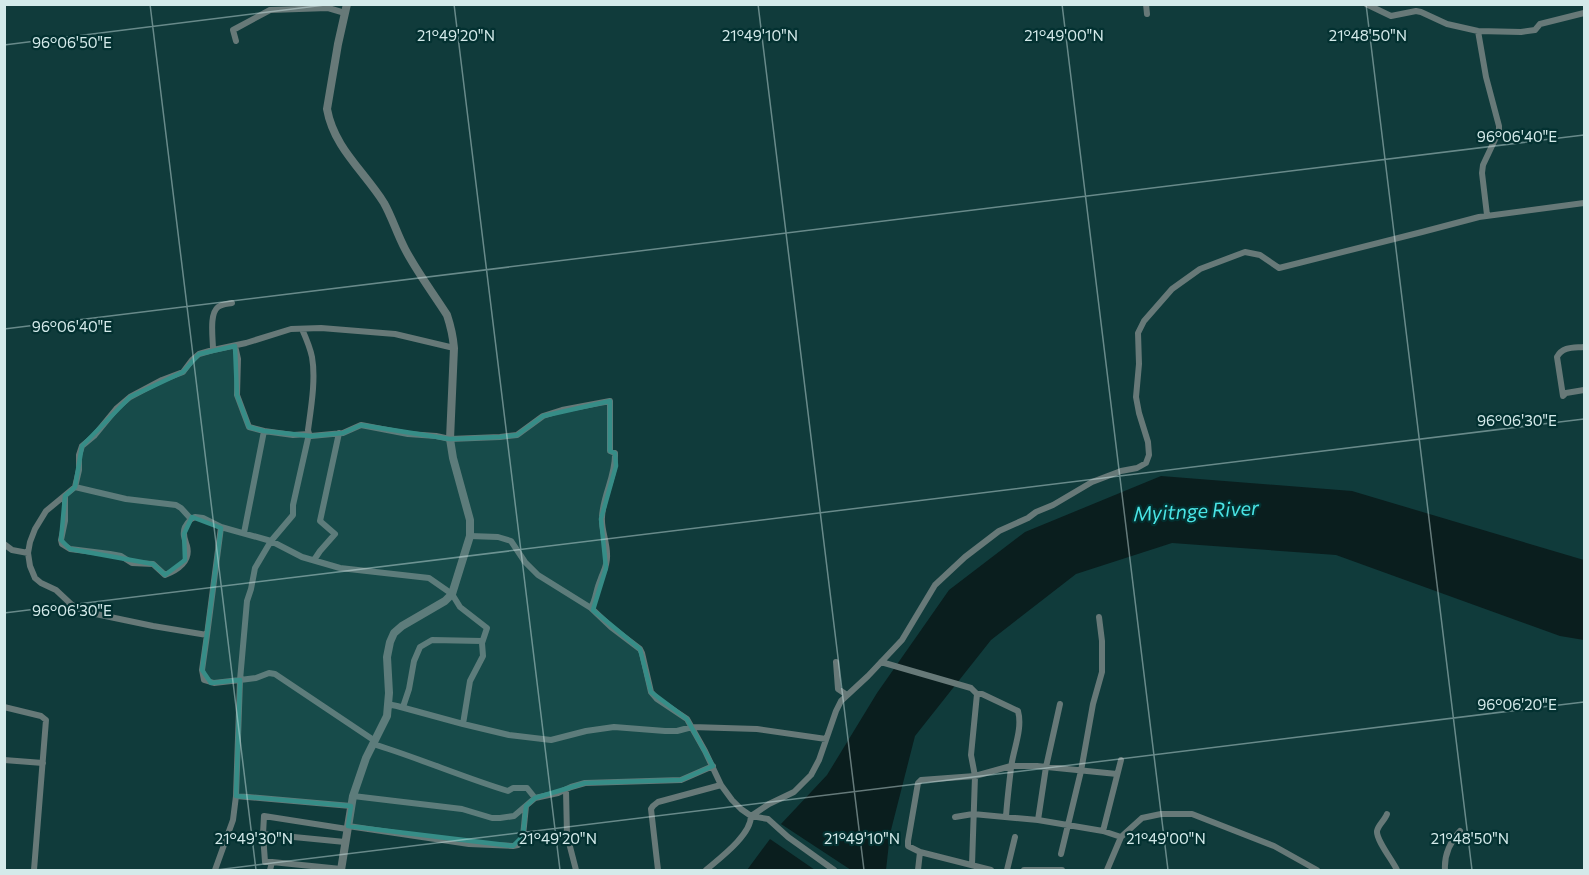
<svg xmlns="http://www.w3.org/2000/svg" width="1589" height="875" viewBox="0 0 1589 875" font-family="Commissioner,sans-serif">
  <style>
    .water { fill: #0a1e1e }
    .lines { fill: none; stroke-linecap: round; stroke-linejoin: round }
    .minor { stroke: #677978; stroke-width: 6 }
    .tertiary { stroke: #677978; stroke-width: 8 }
    .marked { fill: #368d87; fill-opacity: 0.2; stroke: #368d87; stroke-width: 4.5; stroke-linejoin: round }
    .ticks { fill: none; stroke: #d4eaea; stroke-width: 1.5; stroke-opacity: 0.45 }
    .labels { text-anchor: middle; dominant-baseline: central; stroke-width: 4.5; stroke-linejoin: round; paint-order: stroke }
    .water-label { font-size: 20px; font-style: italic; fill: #4ae4e5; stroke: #033131 }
    .ticks-label { font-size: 15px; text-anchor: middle; fill: #d4eaea; stroke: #033131; stroke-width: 4.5; stroke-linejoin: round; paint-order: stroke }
  </style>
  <rect width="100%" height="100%" fill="#103b3b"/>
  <path class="water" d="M1161 476 1352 491 1584 560V640L1560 636 1336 555 1172 543 1076 574 991 640 915 736 890 834 886 870H851L781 824 827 775 877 693 949 590 1025 532Z
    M770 839 815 870H747Z"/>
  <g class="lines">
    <path class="minor" d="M1146 4 1147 14
      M1366 4 1391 16 1416 11 1421 12 1447 24 1478 31 1521 32 1535 30 1540 24 1584 13
      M1478 31 1486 77 1499 126V131L1483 165 1482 173 1487 215
      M236 41 233 30 270 10 328 8 345 13
      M302 329C306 338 310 347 312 357 316 379 311 408 308 430L309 434 311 436 343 433 361 425 408 434 436 436 450 439 500 437 517 435 543 416 562 410 610 401V451L615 453C616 476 603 494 602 517 601 529 607 542 607 554 608 566 603 571 600 581 596 590 596 599 591 608
      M235 346 238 359 237 395 249 427 264 431 244 533
      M1584 347C1574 348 1563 346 1557 357L1563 396 1566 393 1584 390
      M213 350C213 338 209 314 218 307 222 304 227 304 232 303
      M264 431 293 435 309 434 293 505V515L271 541 255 568 251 589 247 601 240 680 256 678 269 673 275 674 375 741
      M75 487 126 499 176 505 181 508 191 519 195 517 203 518 221 527 271 541 302 557 340 568 429 578 452 594 460 607 487 628 482 643 483 656 470 681 463 724
      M65 496V521L61 540 62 544 70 549 110 554 121 556 132 563 153 564 165 575C178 570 191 561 187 546 185 540 182 534 185 527 186 525 190 520 191 519
      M470 536 498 537 511 541 525 562 538 575 591 608 611 627 640 649 642 653 651 692 657 699 687 719 705 751 721 785 732 800 741 809 751 816 768 819 788 837 834 870
      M4 544 12 550 28 553
      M314 560 320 551 335 534 320 521 339 433
      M207 635 221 527
      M836 662 838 689 847 695
      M881 662 971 688 977 694 971 755 975 776 972 865
      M977 694H982L1018 711C1023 729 1013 750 1011 768 1009 785 1007 801 1006 817
      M4 707 41 716 46 720 34 870
      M387 707 392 705 397 706 463 724 509 735 551 740 586 731 614 727 665 731H677L692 727 757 729 826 739
      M403 707 409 689 414 661 420 647 432 640 482 641
      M373 744C419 758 462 777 508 791L513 788H527L535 798 558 793 571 787 585 783 681 780 713 766
      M4 760 43 763
      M566 790 567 835 576 870
      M236 796 351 806
      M353 796 462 809 492 818H500L514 816 535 798
      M1387 814C1385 820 1378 825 1377 831 1376 840 1393 861 1397 870
      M955 817 973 814 1038 820 1103 831 1121 837
      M1038 820 1046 767 1060 704
      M348 826 469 844 513 846 518 845 523 836 526 806
      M1103 831 1121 760
      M263 834 345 842
      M920 852 908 846V841L918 783 921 780 975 776 1011 766H1037L1117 774
      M1061 854 1081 771 1093 704 1102 672V641L1099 617
      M272 862H265L263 834 264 816 347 829
      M215 870 233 820 236 796 240 680 214 683 204 680 202 670 207 635 153 626 86 612 72 605 56 590 41 583 35 578 30 566 28 553 30 542 35 529 46 511 75 487 79 470V455L82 446 94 436 117 408 130 397 162 380 183 372 192 360 199 354 213 350 246 343 291 329 321 328 395 334 454 348
      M270 870 272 862 341 869
      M658 870 651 809 653 806 658 802 721 785
      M706 870C720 858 751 835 751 816L769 804 794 792 811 775 819 760 836 711 841 701 868 676 902 640 935 585 965 557 999 531 1028 518 1036 512 1053 505 1092 482 1121 471 1137 468 1146 463 1149 455 1148 442 1139 413 1136 397 1139 364 1138 333 1144 321 1172 289 1200 269 1245 252 1260 255 1279 268 1422 232 1479 217 1584 203
      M918 870 920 852 991 870
      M1007 870 1015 837
      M1024 870H1062
      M1107 870 1121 837 1142 818 1161 814H1192L1274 846 1317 870
      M1445 870C1444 855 1450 842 1460 831"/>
    <path class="tertiary" d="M341 870 353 796 366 758 387 716 389 693 387 657 390 642 394 633 402 626 445 601 452 594 470 536V520L453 458 450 439 454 348C453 336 451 327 447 315 433 293 417 272 405 249 397 234 392 217 384 203 364 171 334 148 327 109L338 44 347 4"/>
  </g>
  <path class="marked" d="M235 346 237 395 249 427 264 431 311 436 343 433 361 425 450 439 500 437 517 435 543 416 610 401V451L615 453 616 466 601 519 606 568 593 610 640 649 651 692 687 719 713 766 681 780 585 783 535 798 526 806 523 836 513 846 348 826 351 806 236 796 240 680 211 683 202 670 221 528 192 517 184 534 185 560 165 575 153 564 70 549 61 540 65 496 75 487 82 446 130 397 183 372 199 354Z"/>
  <path class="ticks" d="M150 4 256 870M454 4 560 870M758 4 864 870M1062 4 1168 870M1366 4 1472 870M4 45 333 4M4 329 1584 135M4 613 1584 419M216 870 1584 702"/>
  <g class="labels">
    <g class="water-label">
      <text transform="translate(1196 510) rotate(-3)">Myitnge River</text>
    </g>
  </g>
  <g class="ticks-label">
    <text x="456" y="41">21°49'20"N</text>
    <text x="760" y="41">21°49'10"N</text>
    <text x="1064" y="41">21°49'00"N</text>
    <text x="1368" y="41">21°48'50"N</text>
    <text x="72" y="48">96°06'50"E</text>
    <text x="1517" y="142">96°06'40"E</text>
    <text x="72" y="332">96°06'40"E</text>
    <text x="1517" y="426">96°06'30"E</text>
    <text x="72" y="616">96°06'30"E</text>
    <text x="1517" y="710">96°06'20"E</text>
    <text x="254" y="844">21°49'30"N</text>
    <text x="558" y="844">21°49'20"N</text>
    <text x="862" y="844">21°49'10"N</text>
    <text x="1166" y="844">21°49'00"N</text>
    <text x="1470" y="844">21°48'50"N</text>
  </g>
  <rect width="1589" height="875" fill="none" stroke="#d4eaea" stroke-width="12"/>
</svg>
